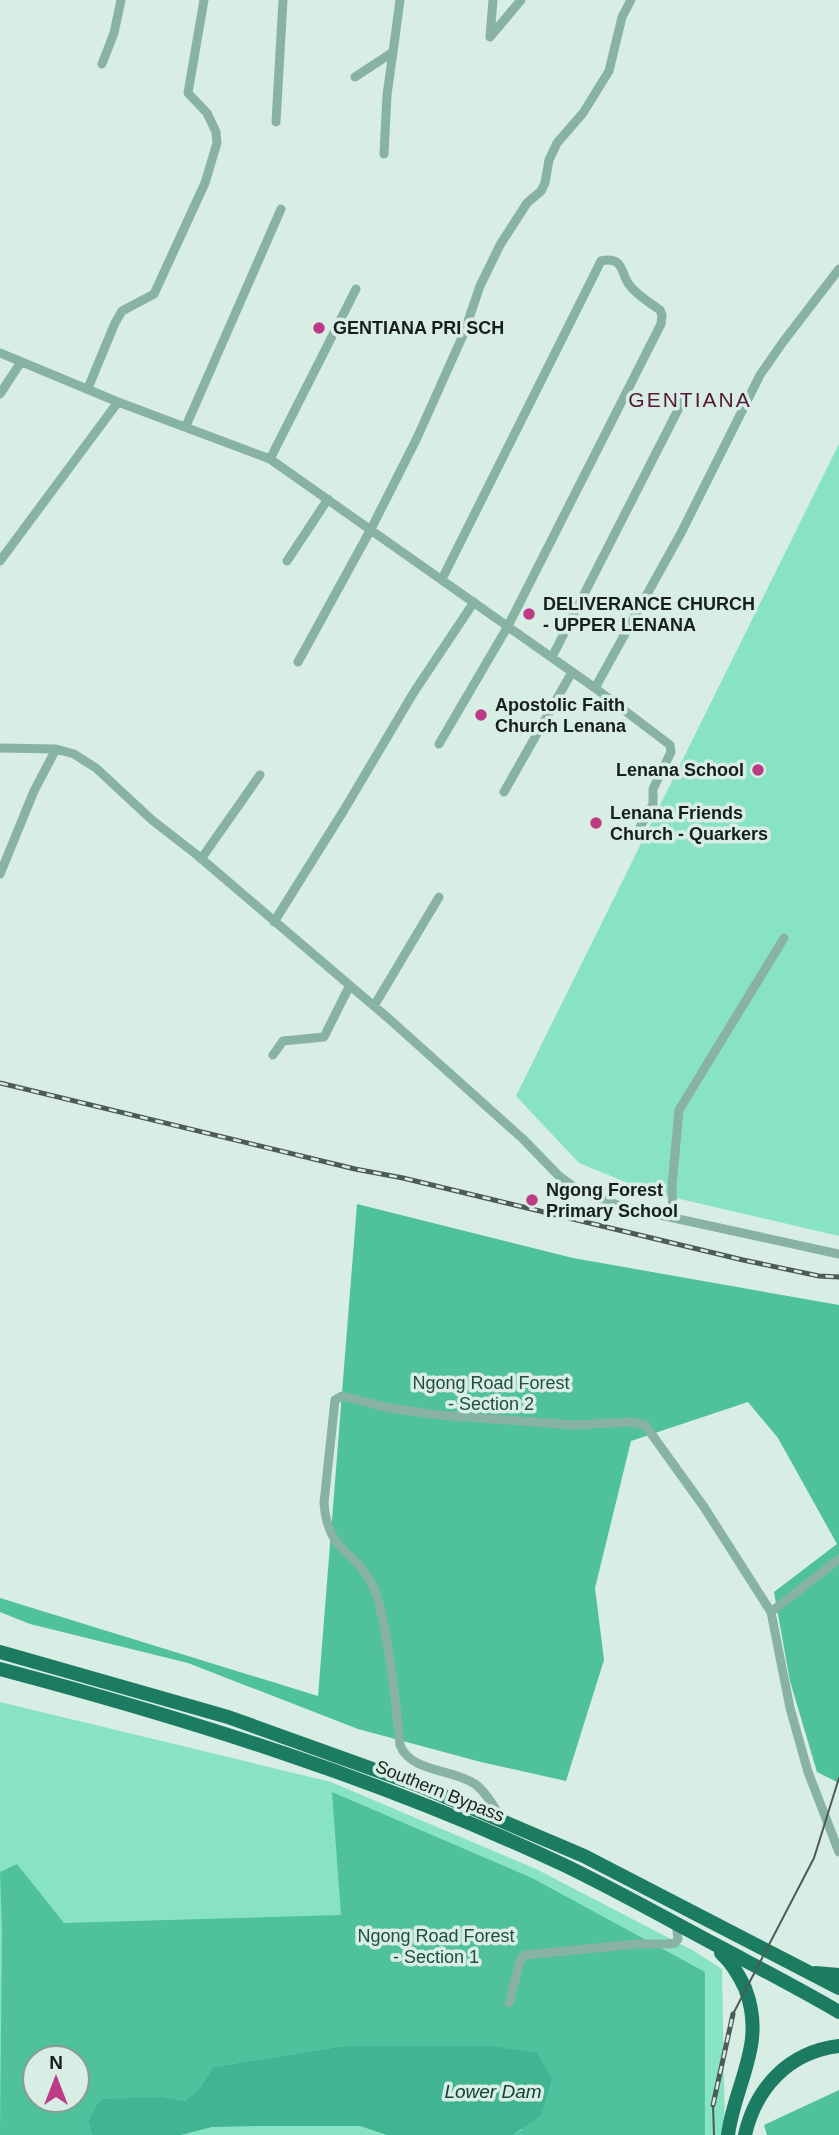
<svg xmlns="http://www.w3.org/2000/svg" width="839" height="2135" viewBox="0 0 839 2135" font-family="Helvetica,sans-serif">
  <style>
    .green { fill: #87e3c3; fill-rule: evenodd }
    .forest { fill: #4fc19d; fill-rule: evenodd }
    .water { fill: #41b592 }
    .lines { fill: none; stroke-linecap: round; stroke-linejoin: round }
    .minor { stroke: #88b3a3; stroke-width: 9 }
    .trunk { stroke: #1c7c61; stroke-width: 14 }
    .tram { stroke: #4e5a54; stroke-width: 2 }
    .rail-casing { stroke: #4e5a54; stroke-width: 5 }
    .rail { stroke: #d8ede4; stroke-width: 2.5; stroke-dasharray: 8; stroke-linecap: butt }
    .poi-dot { fill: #bc3b85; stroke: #d8ede4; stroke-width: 2.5 }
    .labels { text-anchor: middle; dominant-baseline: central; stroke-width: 7; stroke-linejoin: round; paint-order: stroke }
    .poi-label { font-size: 18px; font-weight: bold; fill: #171f1b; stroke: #d8ede4; text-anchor: start }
    .park-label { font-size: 18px; fill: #204f40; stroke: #d8ede4 }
    .street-label { font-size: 18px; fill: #171f1b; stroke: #d8ede4 }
    .water-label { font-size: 19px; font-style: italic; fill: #114334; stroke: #d8ede4 }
    .quarter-label { font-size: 21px; letter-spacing: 2px; fill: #55173a; stroke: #d8ede4 }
  </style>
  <rect width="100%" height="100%" fill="#d8ede4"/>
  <path class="green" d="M839 444V1236L650 1192 579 1163 516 1096Z
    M0 1702 331 1782 536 1869 694 1951 722 1969 725 2135H0ZM35 2058H77V2100H35Z"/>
  <path class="forest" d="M357 1204 573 1258 839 1305V1783L817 1772 790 1681 774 1592 837 1544 778 1438 748 1402 631 1441 595 1588 604 1660 566 1781 481 1762 358 1729 188 1663 30 1624 0 1612V1598L318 1696Z
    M332 1792 532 1878 705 1972V2135H513L522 2130 490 2046H344L213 2067 197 2092 184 2101 164 2097 88 2122 92 2135H0L2 1930 0 1872 17 1864 64 1923 341 1915ZM35 2058H77V2100H35Z
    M839 2090V2135H767L764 2125Z"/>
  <path class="water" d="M344 2046H491L537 2053 552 2079 541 2115 513 2135H387L360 2126H257L212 2127 181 2135H92L88 2122 98 2103 104 2099 164 2097 184 2101 197 2092 213 2067Z"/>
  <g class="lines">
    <path class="minor" d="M493 0 490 37 521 0
      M102 64 114 33 121 0
      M355 77 393 52 400 0
      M276 122 283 0
      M384 154 387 95 393 52
      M0 353 118 402 270 459 595 688 681 533 760 375 783 342 839 269
      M88 388 115 323 122 311 154 294 205 183 217 143 216 132 207 113 188 93 204 0
      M0 394 21 362
      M186 426 281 209
      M270 459 356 289
      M0 561 118 402
      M287 561 328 499
      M552 657 682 402
      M298 662 371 529 417 438 464 333 480 286 500 245 527 203 541 191 545 183 549 160 557 143 583 113 609 71 622 17 631 0
      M595 688 670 745 671 752 653 789V804L640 827
      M439 744 508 626 661 324 662 315 660 310C650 303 635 294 628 283 621 272 623 256 601 261L442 579
      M0 748 56 749 74 754 96 768 152 820 197 855 388 1018 523 1139 558 1175 578 1190 623 1207 839 1254
      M504 792 572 672
      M201 859 260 775
      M0 874 34 791 56 749
      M274 922 344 810 414 692 474 602
      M374 1006 439 897
      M273 1055 283 1041 324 1037 349 987
      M673 1218 672 1186 679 1110 784 938
      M839 1559 771 1612 790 1708 808 1772 839 1852
      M502 1819C494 1807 486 1792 475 1784 453 1769 410 1772 400 1745 396 1705 392 1666 384 1626 381 1613 379 1597 372 1584 353 1548 328 1553 324 1503L335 1400 342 1396 389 1408 439 1415 574 1425 632 1422 645 1425 704 1507 771 1612
      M509 2003 520 1961 524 1955 637 1944H668L675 1943 678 1939 676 1923"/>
    <path class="trunk" d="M0 1652 228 1717 420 1786 584 1856 839 1988
      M0 1669C193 1720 383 1780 564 1865 616 1890 667 1919 718 1946 759 1968 800 1989 839 2012
      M721 1953C732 1963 739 1975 745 1988 767 2044 735 2082 728 2135
      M815 1973 839 1975
      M745 2135C756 2087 789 2052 839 2046"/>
    <path class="tram" d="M733 2014 814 1858 839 1778
      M713 2105 714 2135"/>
    <defs>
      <path id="rail" d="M0 1083 355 1169 403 1178 743 1260 819 1276 839 1277
        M713 2105 733 2014"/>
    </defs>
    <use href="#rail" class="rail-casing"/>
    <use href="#rail" class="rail"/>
  </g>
  <g class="poi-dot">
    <circle cx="319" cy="328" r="7"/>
    <circle cx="529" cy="614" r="7"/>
    <circle cx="481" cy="715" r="7"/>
    <circle cx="758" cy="770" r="7"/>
    <circle cx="596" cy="823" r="7"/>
    <circle cx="532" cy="1200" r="7"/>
  </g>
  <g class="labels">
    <g class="poi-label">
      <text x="333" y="328">GENTIANA PRI SCH</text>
      <text x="543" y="604">DELIVERANCE CHURCH<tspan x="543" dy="21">- UPPER LENANA</tspan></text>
      <text x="495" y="705">Apostolic Faith<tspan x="495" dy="21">Church Lenana</tspan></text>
      <text x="744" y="770" text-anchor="end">Lenana School</text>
      <text x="610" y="813">Lenana Friends<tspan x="610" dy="21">Church - Quarkers</tspan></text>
      <text x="546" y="1190">Ngong Forest<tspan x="546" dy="21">Primary School</tspan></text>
    </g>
    <g class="park-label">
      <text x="491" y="1383">Ngong Road Forest<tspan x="491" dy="21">- Section 2</tspan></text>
      <text x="436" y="1936">Ngong Road Forest<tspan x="436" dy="21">- Section 1</tspan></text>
    </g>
    <g class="street-label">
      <text transform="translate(440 1791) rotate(22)">Southern Bypass</text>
    </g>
    <g class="water-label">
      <text x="493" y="2091">Lower Dam</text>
    </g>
    <g class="quarter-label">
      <text x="690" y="399">GENTIANA</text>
    </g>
  </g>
  <g transform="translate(56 2079)"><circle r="33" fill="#d8ede4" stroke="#8b9b94" stroke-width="2"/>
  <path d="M0-5L12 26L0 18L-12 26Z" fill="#bc3b85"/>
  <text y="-10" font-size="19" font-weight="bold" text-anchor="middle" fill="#171f1b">N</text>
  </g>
</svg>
